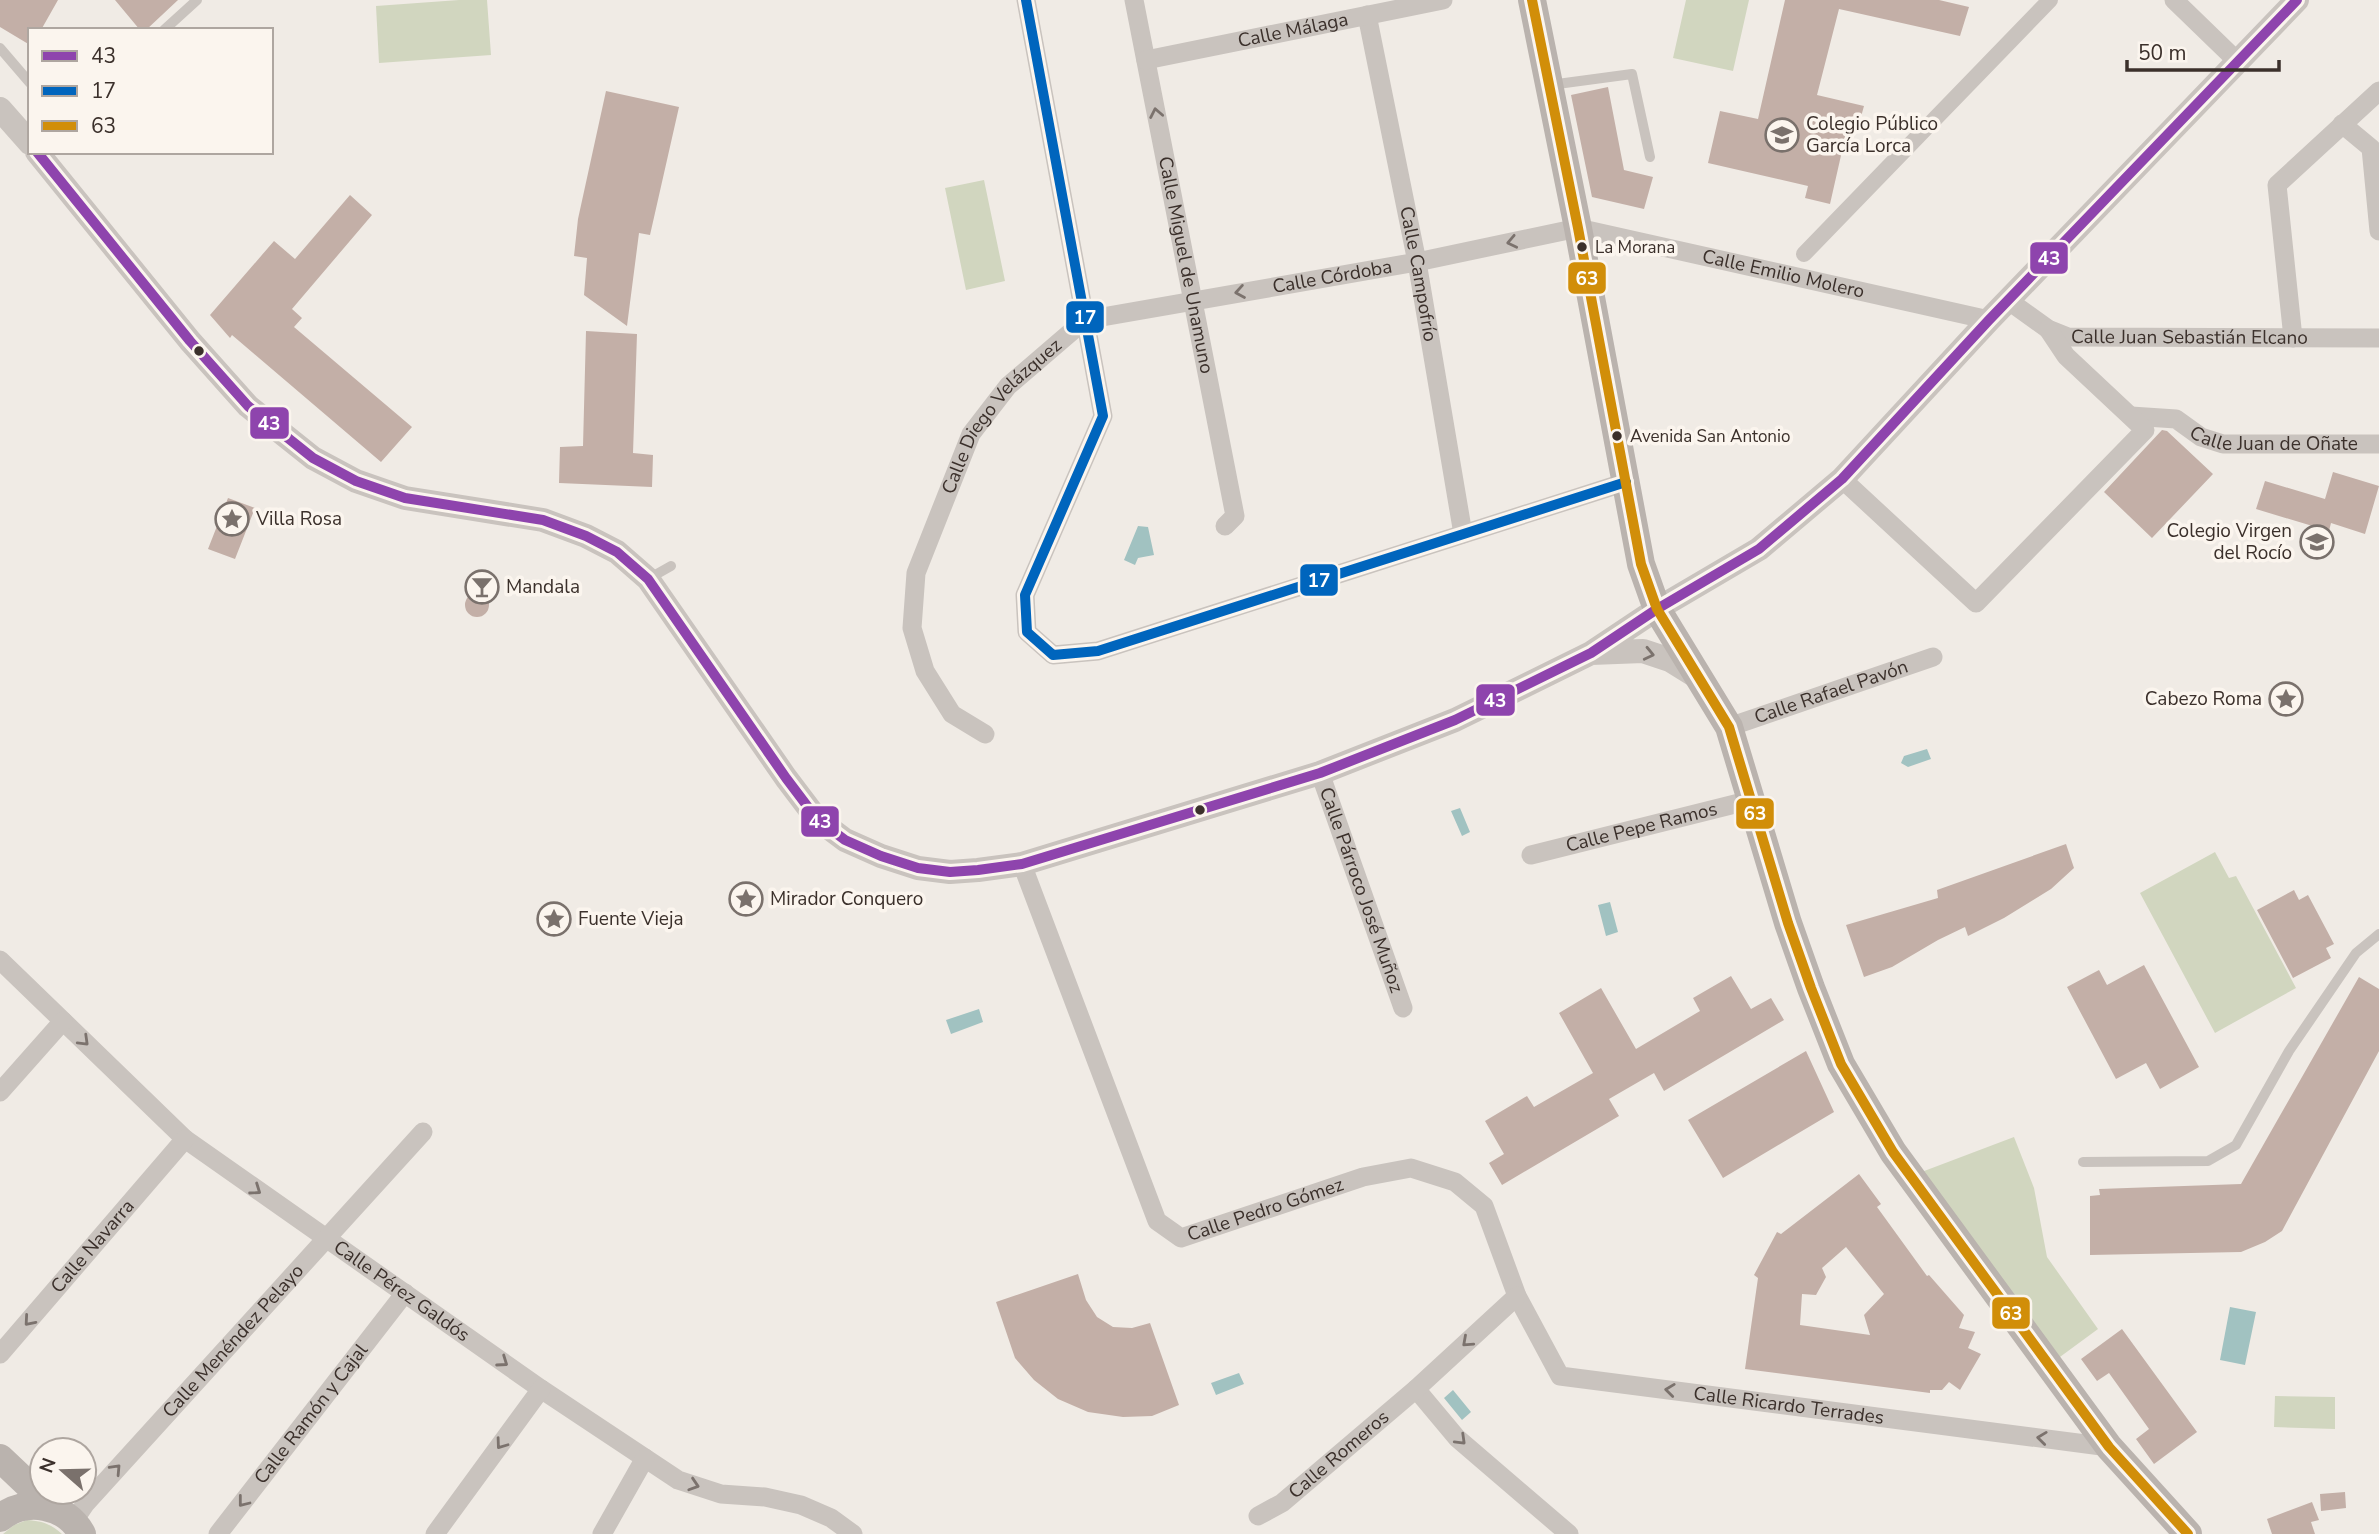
<svg xmlns="http://www.w3.org/2000/svg" width="2379" height="1534" viewBox="0 0 2379 1534" font-family="'Nunito Sans',sans-serif">
  <style>
    .green { fill: #d1d6bf }
    .water { fill: #a1c2c1 }
    .building { fill: #c3afa7; fill-rule: evenodd }
    .lines { fill: none; stroke-linecap: round; stroke-linejoin: round }
    .service { stroke: #c9c3be; stroke-width: 10 }
    .pedestrian { stroke: #c9c3be; stroke-width: 16 }
    .minor { stroke: #c9c3be; stroke-width: 19 }
    .tertiary { stroke: #c9c3be; stroke-width: 24 }
    .secondary { stroke: #bab3ae; stroke-width: 28 }
    .bus-1-casing { stroke: #fbf5ee; stroke-width: 16 }
    .bus-2-casing { stroke: #fbf5ee; stroke-width: 16 }
    .bus-3-casing { stroke: #fbf5ee; stroke-width: 16 }
    .bus-1 { stroke: #8e44ad; stroke-width: 10 }
    .bus-2 { stroke: #0065bd; stroke-width: 10 }
    .bus-3 { stroke: #d18e09; stroke-width: 10 }
    .oneway { stroke: #7b726d }
    .bus-dot { fill: #3b302b; stroke: #fbf5ee; stroke-width: 2.5 }
    .labels { text-anchor: middle; dominant-baseline: central; stroke-width: 7; stroke-linejoin: round; paint-order: stroke }
    .bus-label { font-size: 17px; fill: #3b302b; stroke: #fbf5ee; text-anchor: start }
    .street-label { font-size: 19px; fill: #3b302b; stroke: #fbf5ee }
    .poi-label { font-size: 19px; fill: #3b302b; stroke: #fbf5ee; text-anchor: start }
    .line-badge { stroke: #fbf5ee; stroke-width: 2.5 }
    .badge-label { font-size: 19px; text-anchor: middle; font-weight: bold; fill: #fff }
  </style>
  <rect width="100%" height="100%" fill="#f0ebe5"/>
  <path class="green" d="M459 0H487L491 55 379 63 376 6Z
    M1686 0H1749L1733 71 1673 58Z
    M984 180 1005 281 966 290 945 188Z
    M2215 852 2229 878 2236 876 2296 988 2215 1033 2140 893Z
    M2014 1137 2034 1188 2047 1257 2098 1329 2049 1365 1911 1176Z
    M2275 1396 2335 1397V1429L2274 1427Z
    M27 1520C42 1521 51 1524 62 1534H3L14 1525Z"/>
  <path class="water" d="M1138 526 1148 527 1154 555 1138 558 1135 565 1124 560Z
    M1927 749 1931 759 1908 767 1901 763 1904 756Z
    M1460 808 1470 832 1462 836 1451 811Z
    M1610 902 1618 932 1606 936 1598 905Z
    M979 1009 983 1022 951 1034 946 1020Z
    M2230 1307 2256 1312 2245 1365 2220 1360Z
    M1239 1373 1244 1384 1216 1395 1211 1383Z
    M1453 1390 1471 1412 1462 1420 1444 1398Z"/>
  <path class="building" d="M0 0H58L41 30H30V45L0 27Z
    M115 0H178L146 30H140Z
    M1785 0H1939L1969 7 1960 36 1839 9 1817 95 1864 106 1857 131 1847 129 1830 204 1805 198 1808 186 1708 163 1720 111 1758 119Z
    M1608 87 1624 170 1653 177 1644 209 1592 197 1571 95Z
    M606 91 679 107 650 235 639 233 627 326 584 295 587 258 574 256 578 219Z
    M350 195 372 215 292 309 302 318 294 327 412 427 381 462 232 335 230 338 210 315 274 241 295 259Z
    M586 331 637 334 633 453 653 455 652 487 559 483 560 447 583 446Z
    M2162 430 2167 431 2213 474 2152 538 2104 492Z
    M2333 472 2379 486 2365 534 2331 523 2329 531 2256 509 2265 481 2325 499Z
    M228 498 255 508 235 559 208 549Z
    M465 605a12 12 0 1 1 24 0a12 12 0 1 1-24 0Z
    M2066 844 2074 868 2051 889 2004 918 1968 936 1965 927 1938 940 1892 967 1864 977 1846 925 1938 898 1937 890Z
    M2294 890 2299 900 2308 895 2334 944 2326 948 2331 958 2293 978 2257 910Z
    M2144 965 2199 1067 2160 1089 2146 1063 2116 1079 2067 987 2099 970 2107 985Z
    M1731 976 1751 1009 1771 998 1784 1020 1664 1091 1654 1073 1609 1099 1619 1116 1502 1185 1489 1163 1504 1154 1485 1121 1527 1096 1534 1107 1593 1073 1559 1013 1601 988 1636 1049 1700 1011 1693 998Z
    M2359 977 2379 989V1051L2282 1231 2265 1242 2241 1252 2090 1255V1196L2100 1195 2099 1189 2241 1184Z
    M1806 1051 1834 1112 1723 1178 1688 1120Z
    M1859 1174 1881 1204 1877 1207 1927 1276 1929 1275 1964 1315 1959 1328 1975 1332 1968 1348 1981 1354 1960 1390 1949 1382 1942 1390H1930V1393L1745 1369 1758 1278 1754 1275 1777 1232 1781 1234ZM1846 1247 1884 1294 1864 1315 1870 1335 1800 1325 1802 1294 1816 1295 1826 1277 1822 1268Z
    M1078 1274 1086 1300 1097 1317 1113 1327 1132 1328 1150 1323 1179 1405 1152 1416 1123 1417 1088 1412 1058 1399 1034 1380 1015 1358 996 1302Z
    M2122 1329 2197 1432 2154 1464 2136 1439 2149 1429 2109 1373 2097 1381 2081 1359Z
    M2345 1492 2346 1508 2321 1511 2320 1494Z
    M2312 1502 2319 1520 2311 1522 2315 1534H2272L2267 1519Z"/>
  <g class="lines">
    <path class="service" d="M164 30 197 0
      M0 48 30 83
      M1550 85 1632 74 1650 157
      M648 579 671 566
      M2083 1162 2208 1161 2236 1145 2289 1051 2356 953 2379 934"/>
    <path class="pedestrian" d="M1804 254 2050 0"/>
    <g class="minor">
      <path d="M1026 0 1103 416 1025 595 1027 632 1053 655 1098 651 1626 482"/>
      <path id="s1" d="M1134 0 1235 516 1225 526"/>
      <path d="M2174 0 2237 61"/>
      <path id="s2" d="M1367 15 1417 262 1463 534"/>
      <path id="s3" d="M1146 60 1443 0"/>
      <path d="M2342 124 2371 148 2379 231"/>
      <path id="s4" d="M2009 301 2048 329 2068 337 2379 338"/>
      <path d="M2293 338 2277 185 2379 91"/>
      <path id="s5" d="M2131 416 2176 419 2201 437 2223 444H2379"/>
      <path d="M1842 479 1976 603 2145 430 2066 356 2048 329"/>
      <path id="s6" d="M1729 727 1933 657"/>
      <path id="s7" d="M985 734 952 714 925 671 912 628 916 573 971 434 1008 386 1085 320 1417 262 1578 228 1989 320"/>
      <path id="s8" d="M1320 773 1403 1008"/>
      <path id="s9" d="M1531 855 1751 800"/>
      <path id="s10" d="M1022 864 1157 1221 1181 1238 1363 1177 1411 1168 1455 1182 1484 1206 1517 1296 1560 1376 2109 1447"/>
      <path id="s11" d="M0 960 185 1139 541 1389 678 1480 721 1494 765 1497 801 1505 831 1518 853 1534"/>
      <path d="M0 1092 63 1021"/>
      <path id="s12" d="M0 1354 185 1139"/>
      <path d="M1416 1389 1457 1438 1569 1534"/>
      <path id="s13" d="M1258 1516 1282 1503 1416 1389 1517 1296"/>
      <path id="s14" d="M73 1522 86 1503 423 1132"/>
      <path id="s15" d="M218 1534 405 1293"/>
      <path d="M435 1534 541 1389"/>
      <path d="M602 1534 645 1458"/>
    </g>
    <path class="tertiary" d="M0 109 30 143
      M37 152 190 341 248 406 313 458 356 481 405 498 543 520 586 536 617 552 648 579 786 778 817 819 845 840 881 856 918 868 950 872 978 870 1022 864 1320 773 1455 720 1591 653 1657 609 1759 549 1842 479 1989 320 2297 0
      M1591 653 1643 651 1670 660 1699 678"/>
    <path class="secondary" d="M1532 0 1578 228 1641 564 1657 609 1729 727 1788 923 1811 988 1841 1064 1893 1152 2109 1447 2188 1534
      M0 1458 36 1492 40 1505
      M0 1518C26 1497 66 1504 82 1534"/>
    <defs>
      <path id="bus-1" d="M37 152 190 341 248 406 313 458 356 481 405 498 543 520 586 536 617 552 648 579 786 778 817 819 845 840 881 856 918 868 950 872 978 870 1022 864 1320 773 1455 720 1591 653 1657 609 1759 549 1842 479 1989 320 2297 0"/>
      <path id="bus-2" d="M1026 0 1103 416 1025 595 1027 632 1053 655 1098 651 1626 482"/>
      <path id="bus-3" d="M1532 0 1578 228 1641 564 1657 609 1729 727 1788 923 1811 988 1841 1064 1893 1152 2109 1447 2188 1534"/>
    </defs>
    <use href="#bus-1" class="bus-1-casing"/>
    <use href="#bus-2" class="bus-2-casing"/>
    <use href="#bus-3" class="bus-3-casing"/>
    <use href="#bus-1" class="bus-1"/>
    <use href="#bus-2" class="bus-2"/>
    <use href="#bus-3" class="bus-3"/>
  </g>
  <defs><path id="oneway-chevron" d="M-2-3.5L2.5 0L-2 3.5" fill="none" stroke-width="1.6" stroke-linecap="round" stroke-linejoin="round" transform="scale(1.75)"/></defs>
  <g class="oneway">
    <use href="#oneway-chevron" transform="translate(1156 113) rotate(-101)"/>
    <use href="#oneway-chevron" transform="translate(1512 242) rotate(168)"/>
    <use href="#oneway-chevron" transform="translate(1240 292) rotate(170)"/>
    <use href="#oneway-chevron" transform="translate(1649 654) rotate(13)"/>
    <use href="#oneway-chevron" transform="translate(84 1041) rotate(44)"/>
    <use href="#oneway-chevron" transform="translate(256 1190) rotate(35)"/>
    <use href="#oneway-chevron" transform="translate(29 1321) rotate(131)"/>
    <use href="#oneway-chevron" transform="translate(1467 1342) rotate(138)"/>
    <use href="#oneway-chevron" transform="translate(503 1362) rotate(35)"/>
    <use href="#oneway-chevron" transform="translate(1670 1390) rotate(-173)"/>
    <use href="#oneway-chevron" transform="translate(2042 1438) rotate(-173)"/>
    <use href="#oneway-chevron" transform="translate(1461 1440) rotate(44)"/>
    <use href="#oneway-chevron" transform="translate(501 1444) rotate(126)"/>
    <use href="#oneway-chevron" transform="translate(116 1469) rotate(-47)"/>
    <use href="#oneway-chevron" transform="translate(694 1485) rotate(18)"/>
    <use href="#oneway-chevron" transform="translate(243 1502) rotate(128)"/>
  </g>
  <defs>
    <symbol id="school-ring" viewBox="-11 -11 22 22"><circle r="9.5" fill="#fbf5ee" stroke="#7a716c" stroke-width="1.5"/><path d="M0-5L7-2L0 1L-7-2ZM-4 1L0 2.5L4 1V4Q0 6-4 4Z" fill="#7a716c"/></symbol>
    <symbol id="sight-ring" viewBox="-11 -11 22 22"><circle r="9.5" fill="#fbf5ee" stroke="#7a716c" stroke-width="1.5"/><path d="M0-6L1.8-2.2L6-1.7L2.9 1.2L3.7 5.4L0 3.3L-3.7 5.4L-2.9 1.2L-6-1.7L-1.8-2.2Z" fill="#7a716c"/></symbol>
    <symbol id="bar-ring" viewBox="-11 -11 22 22"><circle r="9.5" fill="#fbf5ee" stroke="#7a716c" stroke-width="1.5"/><path d="M-6-5H6L.8 .8V4.5H3.5V6h-7V4.5H-.8V.8Z" fill="#7a716c"/></symbol>
  </defs>
  <g fill-rule="evenodd">
    <use href="#school-ring" x="1763" y="116" width="38" height="38"/>
    <use href="#sight-ring" x="213" y="500" width="38" height="38"/>
    <use href="#school-ring" x="2298" y="523" width="38" height="38"/>
    <use href="#bar-ring" x="463" y="568" width="38" height="38"/>
    <use href="#sight-ring" x="2267" y="680" width="38" height="38"/>
    <use href="#sight-ring" x="727" y="880" width="38" height="38"/>
    <use href="#sight-ring" x="535" y="900" width="38" height="38"/>
  </g>
  <g class="bus-dot">
    <circle cx="1582" cy="247" r="6"/>
    <circle cx="199" cy="351" r="6"/>
    <circle cx="1617" cy="436" r="6"/>
    <circle cx="1200" cy="810" r="6"/>
  </g>
  <g class="labels">
    <g class="bus-label">
      <text x="1595" y="247">La Morana</text>
      <text x="1630" y="436">Avenida San Antonio</text>
    </g>
    <g class="street-label">
      <text stroke="none"><textPath href="#s3" startOffset="150">Calle Málaga</textPath></text>
      <text stroke="none"><textPath href="#s1" startOffset="270">Calle Miguel de Unamuno</textPath></text>
      <text stroke="none"><textPath href="#s2" startOffset="264">Calle Campofrío</textPath></text>
      <text stroke="none"><textPath href="#s7" startOffset="1213">Calle Emilio Molero</textPath></text>
      <text stroke="none"><textPath href="#s7" startOffset="752">Calle Córdoba</textPath></text>
      <text stroke="none"><textPath href="#s4" startOffset="191">Calle Juan Sebastián Elcano</textPath></text>
      <text stroke="none"><textPath href="#s7" startOffset="371">Calle Diego Velázquez</textPath></text>
      <text stroke="none"><textPath href="#s5" startOffset="149">Calle Juan de Oñate</textPath></text>
      <text stroke="none"><textPath href="#s6" startOffset="108">Calle Rafael Pavón</textPath></text>
      <text stroke="none"><textPath href="#s9" startOffset="114">Calle Pepe Ramos</textPath></text>
      <text stroke="none"><textPath href="#s8" startOffset="124">Calle Párroco José Muñoz</textPath></text>
      <text stroke="none"><textPath href="#s10" startOffset="500">Calle Pedro Gómez</textPath></text>
      <text stroke="none"><textPath href="#s12" startOffset="142">Calle Navarra</textPath></text>
      <text stroke="none"><textPath href="#s11" startOffset="522">Calle Pérez Galdós</textPath></text>
      <text stroke="none"><textPath href="#s14" startOffset="242">Calle Menéndez Pelayo</textPath></text>
      <text stroke="none"><textPath href="#s10" startOffset="1153">Calle Ricardo Terrades</textPath></text>
      <text stroke="none"><textPath href="#s15" startOffset="152">Calle Ramón y Cajal</textPath></text>
      <text stroke="none"><textPath href="#s13" startOffset="102">Calle Romeros</textPath></text>
    </g>
    <g class="poi-label">
      <text x="1806" y="124">Colegio Público<tspan x="1806" dy="22">García Lorca</tspan></text>
      <text x="256" y="519">Villa Rosa</text>
      <text x="2292" y="531" text-anchor="end">Colegio Virgen<tspan x="2292" dy="22">del Rocío</tspan></text>
      <text x="506" y="587">Mandala</text>
      <text x="2262" y="699" text-anchor="end">Cabezo Roma</text>
      <text x="770" y="899">Mirador Conquero</text>
      <text x="578" y="919">Fuente Vieja</text>
    </g>
  </g>
  <g class="line-badge">
    <rect x="2029" y="241" width="40" height="34" rx="7" fill="#8e44ad"/>
    <rect x="1567" y="261" width="40" height="34" rx="7" fill="#d18e09"/>
    <rect x="1065" y="300" width="40" height="34" rx="7" fill="#0065bd"/>
    <rect x="249" y="406" width="41" height="34" rx="7" fill="#8e44ad"/>
    <rect x="1299" y="563" width="40" height="34" rx="7" fill="#0065bd"/>
    <rect x="1475" y="683" width="41" height="34" rx="7" fill="#8e44ad"/>
    <rect x="1735" y="797" width="40" height="33" rx="7" fill="#d18e09"/>
    <rect x="800" y="805" width="40" height="33" rx="7" fill="#8e44ad"/>
    <rect x="1991" y="1296" width="40" height="34" rx="7" fill="#d18e09"/>
  </g>
  <g class="badge-label">
    <text x="2049" y="265">43</text>
    <text x="1587" y="285">63</text>
    <text x="1085" y="324">17</text>
    <text x="269" y="430">43</text>
    <text x="1319" y="587">17</text>
    <text x="1495" y="707">43</text>
    <text x="1755" y="820">63</text>
    <text x="820" y="828">43</text>
    <text x="2011" y="1320">63</text>
  </g>
  <rect x="28" y="28" width="245" height="126" fill="#fbf5ee" stroke="#aea6a0" stroke-width="2"/>
  <rect x="42" y="51" width="35" height="10" fill="#8e44ad" stroke="#aea6a0" stroke-width="2"/>
  <text x="91" y="63" font-size="21" fill="#3b302b">43</text>
  <rect x="42" y="86" width="35" height="10" fill="#0065bd" stroke="#aea6a0" stroke-width="2"/>
  <text x="91" y="98" font-size="21" fill="#3b302b">17</text>
  <rect x="42" y="121" width="35" height="10" fill="#d18e09" stroke="#aea6a0" stroke-width="2"/>
  <text x="91" y="133" font-size="21" fill="#3b302b">63</text>
  <g transform="translate(63 1471) rotate(290)"><circle r="33" fill="#fbf5ee" stroke="#aea6a0" stroke-width="2"/>
  <path d="M0-5L12 26L0 18L-12 26Z" fill="#7a716c"/>
  <text y="-10" font-size="19" font-weight="bold" text-anchor="middle" fill="#3b302b">N</text>
  </g>
  <path d="M2127 60v10h152v-10" fill="none" stroke="#3b302b" stroke-width="3.5"/>
  <text x="2138" y="60" font-size="21" fill="#3b302b" stroke="#fbf5ee" stroke-width="5" paint-order="stroke">50 m</text>
</svg>
